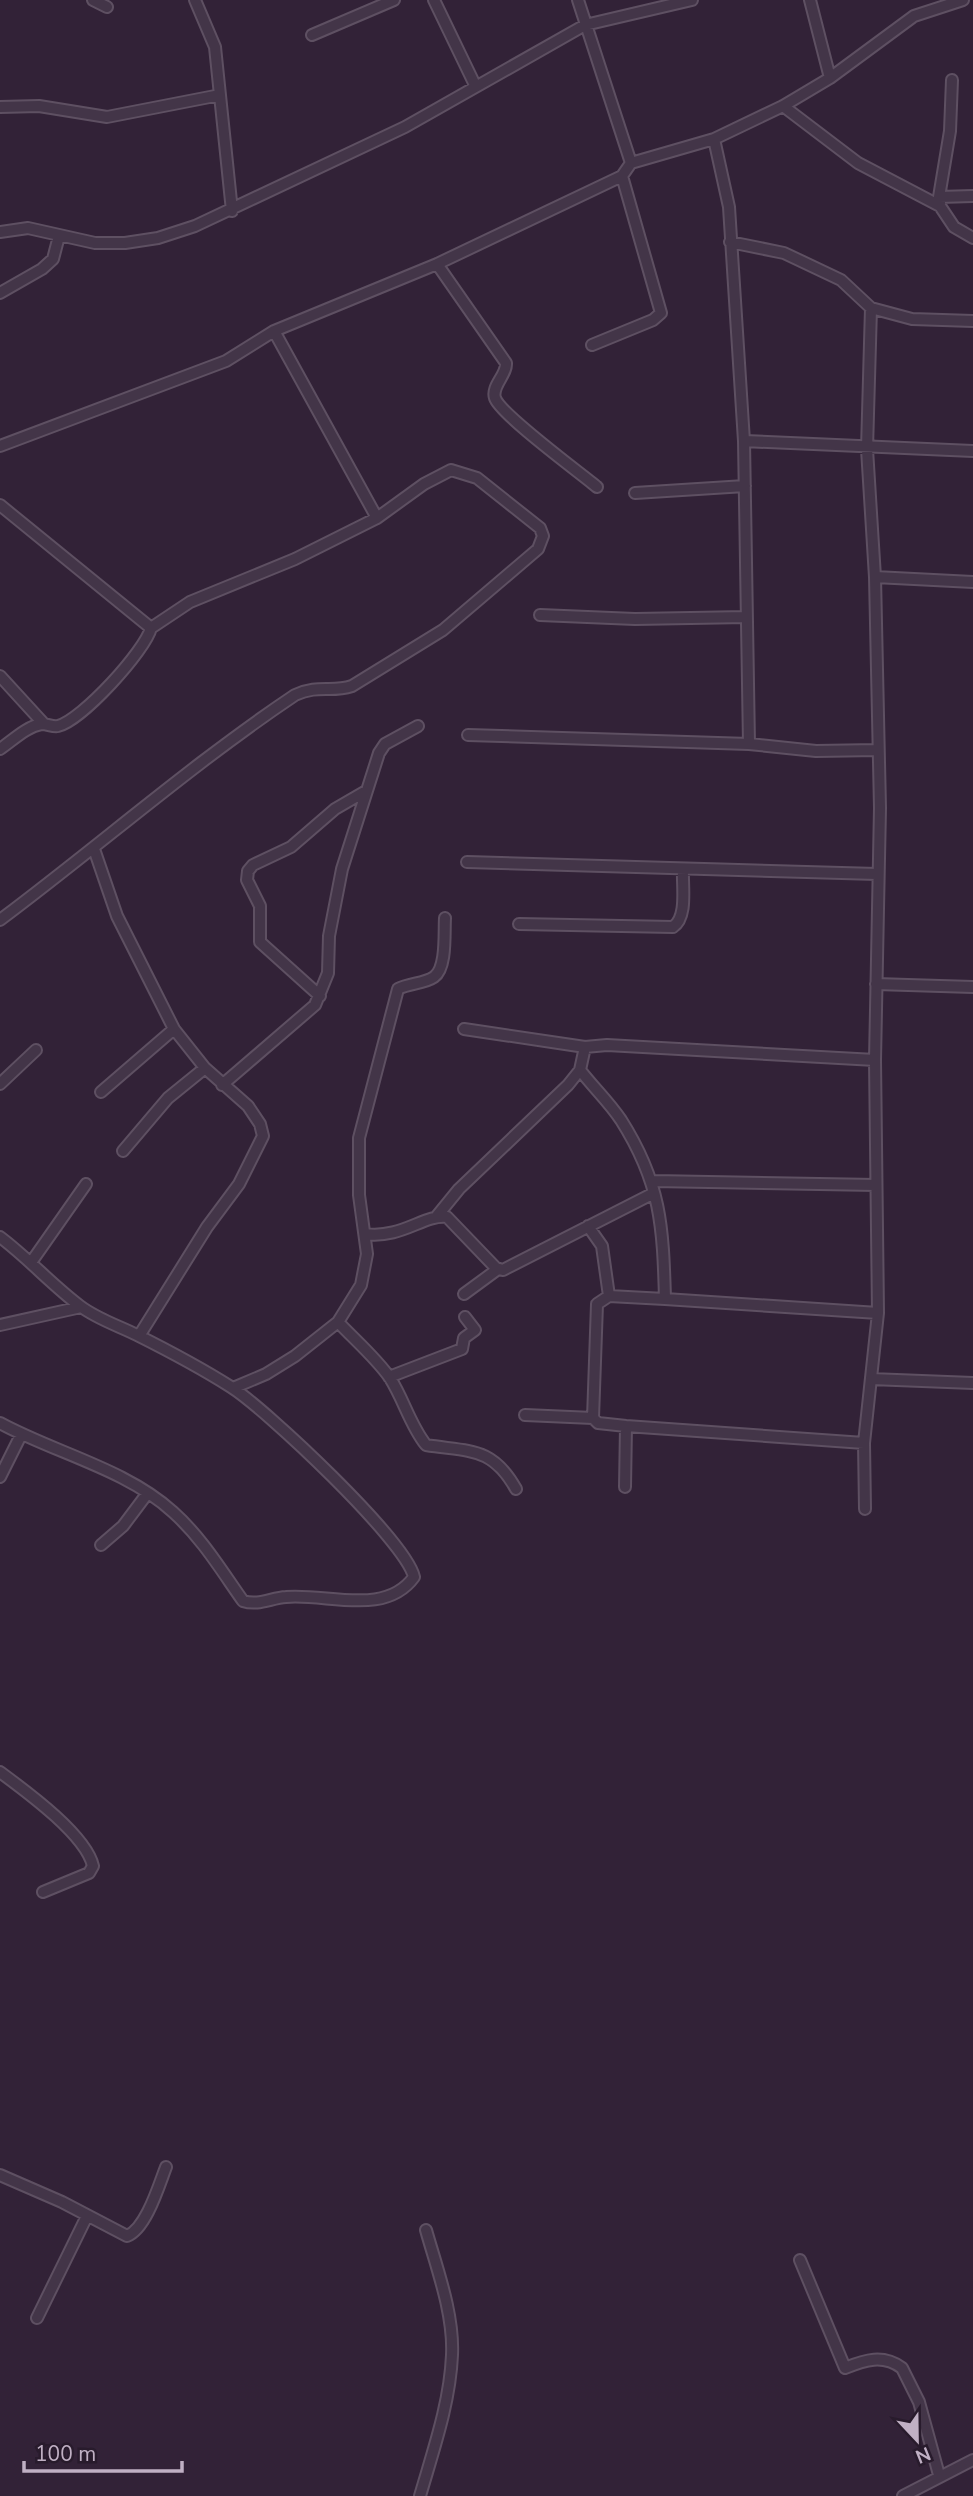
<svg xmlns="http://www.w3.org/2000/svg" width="973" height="2496" viewBox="0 0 973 2496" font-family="'Nunito Sans',sans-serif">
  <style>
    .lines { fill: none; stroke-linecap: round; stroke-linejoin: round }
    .street-casing { stroke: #5e5062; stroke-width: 14 }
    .street { stroke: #433548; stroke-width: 10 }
  </style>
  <rect width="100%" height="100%" fill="#322237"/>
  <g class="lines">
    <defs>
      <path id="street" d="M93 0 107 7
        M195 0 215 47 232 211
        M434 0 475 85
        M578 0 631 163
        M810 0 830 78
        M312 35 394 0
        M783 106 858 163 940 206 954 227 973 238
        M0 107 39 106 107 117 220 95
        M714 139 729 207 744 441 749 744
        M939 197 950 131 952 80
        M940 203 939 197 973 196
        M0 232 28 228 95 243H125L158 238 195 226 405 127 585 25 692 0
        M730 242 784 253 841 280 871 308 912 319 973 321
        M437 264 506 363C507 375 491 386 495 398 500 414 579 472 597 487
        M0 293 42 269 53 259 59 236
        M274 331 377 518
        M592 345 653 320 661 313 622 176
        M744 441 973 451
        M0 446 226 361 274 331 437 264 622 176 631 163 714 139 783 106 830 78 914 16 963 0
        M635 493 745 486
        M0 505 151 628
        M875 577 973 582
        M540 615 635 619 746 617
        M0 676 44 724
        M468 735 749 744 816 751 877 750
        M0 749C12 741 27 726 42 724 47 724 53 727 58 726 82 720 145 651 151 628L190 602 295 559 377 518 424 484 451 470 477 478 540 528 543 536 538 549 443 630 352 686C331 693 319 684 295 695 192 764 99 846 0 920
        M94 849 117 916 174 1029 205 1068 248 1106 260 1124 263 1136 239 1184 207 1227 139 1336
        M467 862 877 874
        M519 924 673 927C688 917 682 886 683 869
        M876 984 973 987
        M320 996 260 942V906L247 880 248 871 253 865 291 847 335 809 366 791
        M464 1029 585 1047
        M580 1070C593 1087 609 1102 621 1120 661 1183 663 1226 665 1299L609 1296 597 1304 593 1418 598 1423 626 1426 864 1443 878 1313 875 1060 880 808 875 577 867 449 871 308
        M0 1084 36 1050
        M222 1085 315 1005 328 973 329 936 342 869 379 753 385 744 418 726
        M101 1092 174 1029
        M123 1151 168 1098 205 1068
        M654 1181 876 1185
        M437 1216 459 1189 568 1085 580 1070 585 1047 607 1045 875 1060
        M588 1226 602 1246 609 1296
        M365 1234C402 1239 424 1214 447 1217L496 1268 503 1270 652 1194
        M0 1237C28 1258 52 1285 80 1306 97 1319 119 1326 137 1335 169 1351 201 1368 231 1387 266 1409 406 1541 414 1577 385 1617 327 1593 286 1597 271 1598 258 1606 243 1601 221 1570 202 1538 173 1512 126 1469 55 1453 0 1423
        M32 1261 86 1184
        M464 1294 498 1269
        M665 1299 878 1313
        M338 1322C355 1340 376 1358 390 1378 404 1400 410 1425 426 1445 469 1452 492 1446 516 1489
        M0 1325 81 1307
        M389 1377 462 1349 464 1338 475 1330 465 1317
        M871 1379 973 1383
        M233 1388 266 1374 295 1356 338 1322 361 1285 367 1254 359 1195V1138L398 989C409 983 424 984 434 977 447 968 444 933 445 918
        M525 1415 593 1418
        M864 1443 865 1509
        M0 1477 21 1435
        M625 1487 626 1426
        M101 1545 123 1526 147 1494
        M0 1772C27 1792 86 1835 93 1866L89 1873 43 1892
        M0 2175 62 2202 127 2236C146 2229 159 2185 166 2167
        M800 2260 845 2368C865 2360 883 2354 902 2368L919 2402 939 2475
        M37 2318 87 2216
        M420 2496C433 2451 450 2403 452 2355 454 2314 437 2269 426 2230
        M903 2496 973 2460"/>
    </defs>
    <use href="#street" class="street-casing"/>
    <use href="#street" class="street"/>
  </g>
  <g transform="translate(917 2440) rotate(158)" stroke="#281b2c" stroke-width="5" paint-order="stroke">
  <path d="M0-5L12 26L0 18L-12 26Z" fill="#c0b0c4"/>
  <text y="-10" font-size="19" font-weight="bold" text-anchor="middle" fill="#c0b0c4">N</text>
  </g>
  <path d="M24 2461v10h158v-10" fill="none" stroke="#c0b0c4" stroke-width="3.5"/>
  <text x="35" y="2461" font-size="21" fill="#c0b0c4" stroke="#281b2c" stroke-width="5" paint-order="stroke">100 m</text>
</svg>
